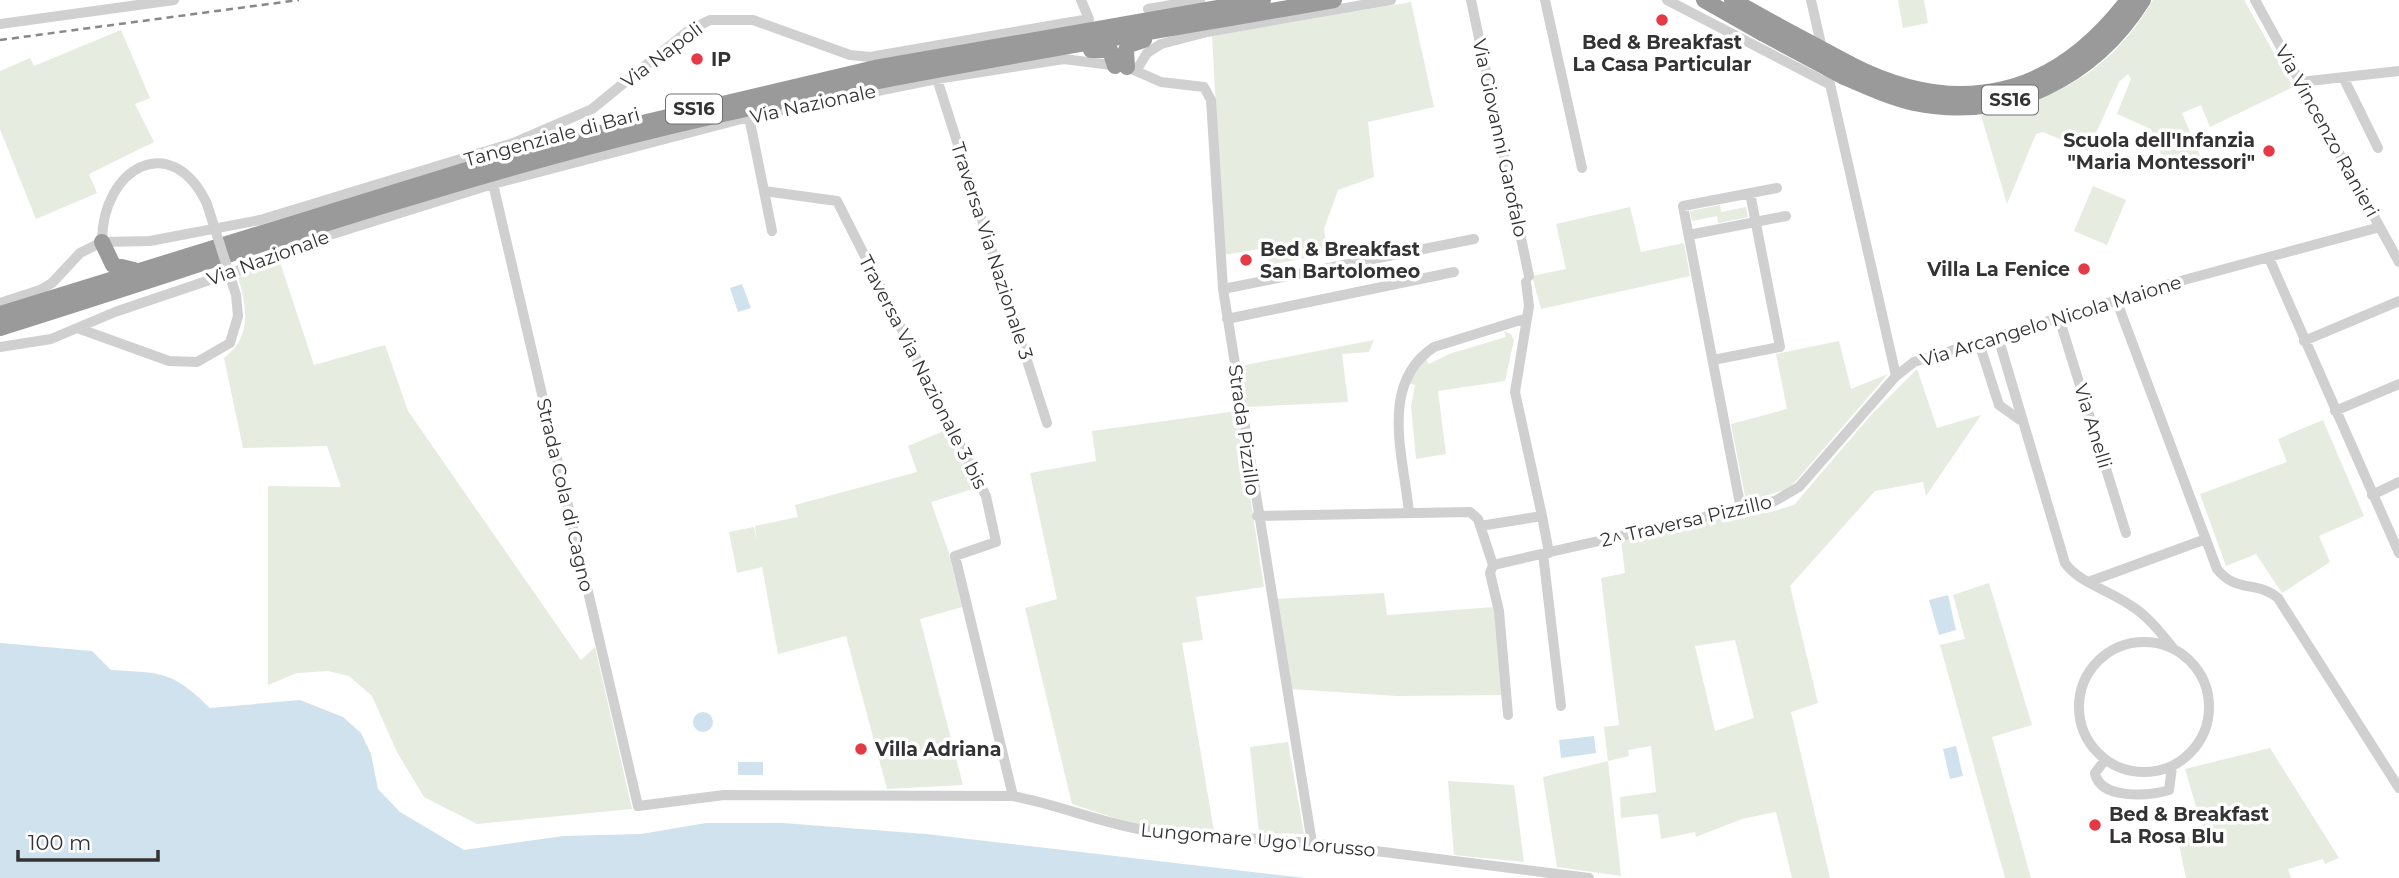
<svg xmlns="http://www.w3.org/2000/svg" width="2399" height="878" viewBox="0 0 2399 878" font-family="Montserrat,sans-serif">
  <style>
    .green { fill: #e6ecdf; fill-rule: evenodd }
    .water { fill: #cfe2ee }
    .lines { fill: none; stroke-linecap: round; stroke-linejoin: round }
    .minor { stroke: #d0d0d0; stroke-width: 10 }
    .highway { stroke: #9a9a9a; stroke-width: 16 }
    .rail { stroke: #888; stroke-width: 2.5; stroke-dasharray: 7 5; stroke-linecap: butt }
    .minor-bridge { stroke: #d0d0d0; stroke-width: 10 }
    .highway-bridge { stroke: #9a9a9a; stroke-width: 16 }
    .poi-dot { fill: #e63946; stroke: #fff; stroke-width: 2.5 }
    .labels { text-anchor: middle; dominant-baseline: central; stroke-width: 7; stroke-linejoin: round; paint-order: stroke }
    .shield { fill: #fff; stroke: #707070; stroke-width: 2 }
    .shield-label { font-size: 18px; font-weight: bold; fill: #333 }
    .poi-label { font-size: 19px; font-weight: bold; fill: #333; stroke: #fff; text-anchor: start }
    .street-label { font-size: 19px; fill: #333; stroke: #fff }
  </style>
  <rect width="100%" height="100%" fill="#fff"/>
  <path class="green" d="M1898 0H1924L1928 23 1903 28Z
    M2153 0H2244L2293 87 2210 127 2201 105 2182 113 2201 158 2168 172 2151 129 2117 114 2131 79 2128 74 2119 82 2088 151 2043 132 2036 134 2007 204 1980 112C2058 101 2112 70 2153 0Z
    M1411 2 1434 107 1368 122 1374 177 1338 190 1324 229 1328 254 1269 265 1265 248 1224 255 1212 36Z
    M121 30 150 98 135 104 154 142 89 174 97 193 36 219 0 129V71L30 58 34 66Z
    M2093 186 2126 200 2107 245 2074 231Z
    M1720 205 1721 212 1746 207 1748 217 1718 223 1717 216 1692 221 1690 211Z
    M1630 207 1641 252 1684 243 1690 276 1541 309 1532 276 1566 269 1556 224Z
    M277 253 314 365 385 345 408 411 581 660 595 647 632 809 477 824 424 797 397 752 372 696 349 676 328 671 297 673 268 685V486L341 487 327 446 243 448 224 358C256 333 245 301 235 267Z
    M1504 331 1511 334 1514 340 1505 381 1438 391 1446 454 1416 459 1411 406 1415 385 1408 383 1425 359 1429 364 1449 354 1506 337Z
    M1374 340 1369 352 1342 354 1348 402 1246 407 1240 366Z
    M1839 341 1851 389 1888 374 1789 489 1746 501 1731 424 1787 409 1776 354Z
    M1917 369 1937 428 1981 415 1926 496 1923 482 1875 491 1790 586 1818 703 1791 712 1830 878H1792L1776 812 1742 819 1696 837 1695 832 1661 839 1658 814 1621 818 1620 797 1656 792 1651 746 1628 750 1629 756 1608 761 1621 876 1557 867 1543 777 1608 761 1604 727 1619 725 1601 578 1625 573 1621 540 1716 519 1771 512 1794 505 1872 414ZM1735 640 1754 718 1715 731 1695 646Z
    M1237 411 1264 587 1196 597 1203 640 1182 643 1214 831 1139 826 1072 804 1025 608 1057 599 1030 473 1096 461 1092 431Z
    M2323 420 2364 516 2319 536 2330 562 2282 593 2256 554 2226 566 2200 494 2287 462 2278 439Z
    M946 430 976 488 931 502 949 553 962 607 920 619 963 785 887 789 846 636 778 654 762 567 737 573 729 532 754 527 757 541 755 526 798 517 795 505 917 472 908 446Z
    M1989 583 2032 725 1992 737 2031 878H2005L1940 645 1965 639 1953 595Z
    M1384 593 1387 615 1494 607 1504 695 1397 696 1290 689 1274 599Z
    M1288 742 1304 834 1259 833 1250 747Z
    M2270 748 2339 858 2325 864 2323 859 2288 869 2291 878H2186L2178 840 2204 833 2185 769Z
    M1448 781 1514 785 1524 862 1454 855Z"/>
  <path class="water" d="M742 284 751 308 738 312 730 288Z
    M1948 595 1956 630 1939 635 1929 600Z
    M0 643 92 651 111 670C163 673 172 671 210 708L300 700 343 717 361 733 371 754 378 789 400 812 464 850 564 836 641 834 706 823H783L926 834 1305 878H0Z
    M693 722a10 10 0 1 1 20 0a10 10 0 1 1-20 0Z
    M1594 736 1596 753 1561 758 1559 740Z
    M1956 746 1963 776 1950 779 1943 749Z
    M738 762H763V775H738Z"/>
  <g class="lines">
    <path class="minor" d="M1471 0 1529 276
      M1545 0 1582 168
      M1667 0 1829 84
      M1811 0 1896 376
      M2255 0 2399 262
      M1148 9 1200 0
      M0 24 174 0
      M1136 71 1147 53 1161 44 1207 32 1391 0
      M2343 77 2378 148
      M937 79 1047 423
      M2300 82 2399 71
      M749 117 764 191 837 201 986 496 996 542 955 556 1013 796
      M493 184 638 806 724 795 1013 796C1060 805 1103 824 1150 831L1312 843 1589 878
      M764 191 772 231
      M1689 235 1786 216
      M102 242C102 167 172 129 207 204
      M2269 258 2399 553
      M1526 282 1529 306 1515 392 1542 516
      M1223 289 1474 239
      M2117 302 2217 569C2237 594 2257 580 2278 598L2399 788
      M0 303 40 290 52 283 80 253 102 242 150 241 260 220 513 143 592 109 688 31 710 20H753L850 55 870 57 1089 19 1081 0
      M2059 318 2126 533
      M1227 319 1454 272
      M80 329 169 361 197 362 230 343 238 316 236 295
      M1998 337 2065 563C2078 582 2110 591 2130 605 2148 616 2160 632 2173 648
      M2304 341 2399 301
      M1979 343 1999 405 2020 420
      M0 347 51 339 115 312 248 267 291 247 493 184 749 117 937 79 1064 59 1127 67 1161 82 1204 87 1211 100 1223 289 1312 843
      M1713 360 1780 347 1750 193
      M2335 411 2399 384
      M2372 495 2399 482
      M1741 509 1683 206 1777 188
      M1409 513C1404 457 1378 384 1434 347L1527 318
      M1257 516 1470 512 1478 519 1493 565
      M1480 526 1542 516 1549 553
      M1543 554 1561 706
      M1493 565 1775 501 1799 487 1896 376 1914 362 2173 283 2380 227
      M1493 565 1490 573 1499 611 1508 715
      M2091 581 2206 539
      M2079 707a65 65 0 1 1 130 0a65 65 0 1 1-130 0Z
      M2105 760 2095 773C2100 800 2149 796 2169 790L2172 767"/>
    <path class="highway" d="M1704 0 1762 33
      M1732 0 1777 25
      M1091 50H1110L1115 66
      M1850 64C1959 120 2054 97 2128 0
      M1127 67 1126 50 1129 45 1144 40
      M1844 77C1867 87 1889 97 1914 103 2007 122 2094 78 2143 0
      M102 242 113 265 134 270
      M0 314 541 147 875 68 1263 0
      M0 328C195 267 390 199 588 147 834 82 1084 44 1334 0"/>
    <path class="rail" d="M0 40 299 0"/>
    <path class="minor-bridge" d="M207 204 236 295"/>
    <path class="highway-bridge" d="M1777 25 1850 64
      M1762 33 1844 77"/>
  </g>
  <g class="poi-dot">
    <circle cx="1662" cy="20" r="7"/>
    <circle cx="697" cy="59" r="7"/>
    <circle cx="2269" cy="151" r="7"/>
    <circle cx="1246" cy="260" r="7"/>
    <circle cx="2084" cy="269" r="7"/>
    <circle cx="861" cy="749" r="7"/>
    <circle cx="2095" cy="825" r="7"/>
  </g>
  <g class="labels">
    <g class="shield">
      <rect x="1982" y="85.5" width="56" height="29" rx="5"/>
      <rect x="666" y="94.5" width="56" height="29" rx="5"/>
    </g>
    <g class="shield-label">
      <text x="2010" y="100">SS16</text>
      <text x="694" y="109">SS16</text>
    </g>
    <g class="poi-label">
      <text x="1662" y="42" text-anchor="middle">Bed &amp; Breakfast<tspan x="1662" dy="22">La Casa Particular</tspan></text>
      <text x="711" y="59">IP</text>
      <text x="2255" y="140" text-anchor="end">Scuola dell'Infanzia<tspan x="2255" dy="22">"Maria Montessori"</tspan></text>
      <text x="1260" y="249">Bed &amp; Breakfast<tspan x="1260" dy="22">San Bartolomeo</tspan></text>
      <text x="2070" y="269" text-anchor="end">Villa La Fenice</text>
      <text x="875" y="749">Villa Adriana</text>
      <text x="2109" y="814">Bed &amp; Breakfast<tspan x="2109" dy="22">La Rosa Blu</tspan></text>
    </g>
    <g class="street-label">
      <text transform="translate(662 55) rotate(-37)">Via Napoli</text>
      <text transform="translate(813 104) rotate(-12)">Via Nazionale</text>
      <text transform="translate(2327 131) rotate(61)">Via Vincenzo Ranieri</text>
      <text transform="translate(552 137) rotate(-15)">Tangenziale di Bari</text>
      <text transform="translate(1500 138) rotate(78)">Via Giovanni Garofalo</text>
      <text transform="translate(992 251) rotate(72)">Traversa Via Nazionale 3</text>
      <text transform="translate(268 258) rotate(-20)">Via Nazionale</text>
      <text transform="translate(2051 321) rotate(-17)">Via Arcangelo Nicola Maione</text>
      <text transform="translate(923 372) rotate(63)">Traversa Via Nazionale 3 bis</text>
      <text transform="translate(2093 426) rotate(73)">Via Anelli</text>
      <text transform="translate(1244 430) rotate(82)">Strada Pizzillo</text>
      <text transform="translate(565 495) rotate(77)">Strada Cola di Cagno</text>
      <text transform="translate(1686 521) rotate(-13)">2^ Traversa Pizzillo</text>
      <text transform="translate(1258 840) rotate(5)">Lungomare Ugo Lorusso</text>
    </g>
  </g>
  <path d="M18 850v10h140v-10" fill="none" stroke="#333333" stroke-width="3.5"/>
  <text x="28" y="850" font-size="21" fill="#333333" stroke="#ffffff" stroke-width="5" paint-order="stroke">100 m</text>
</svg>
